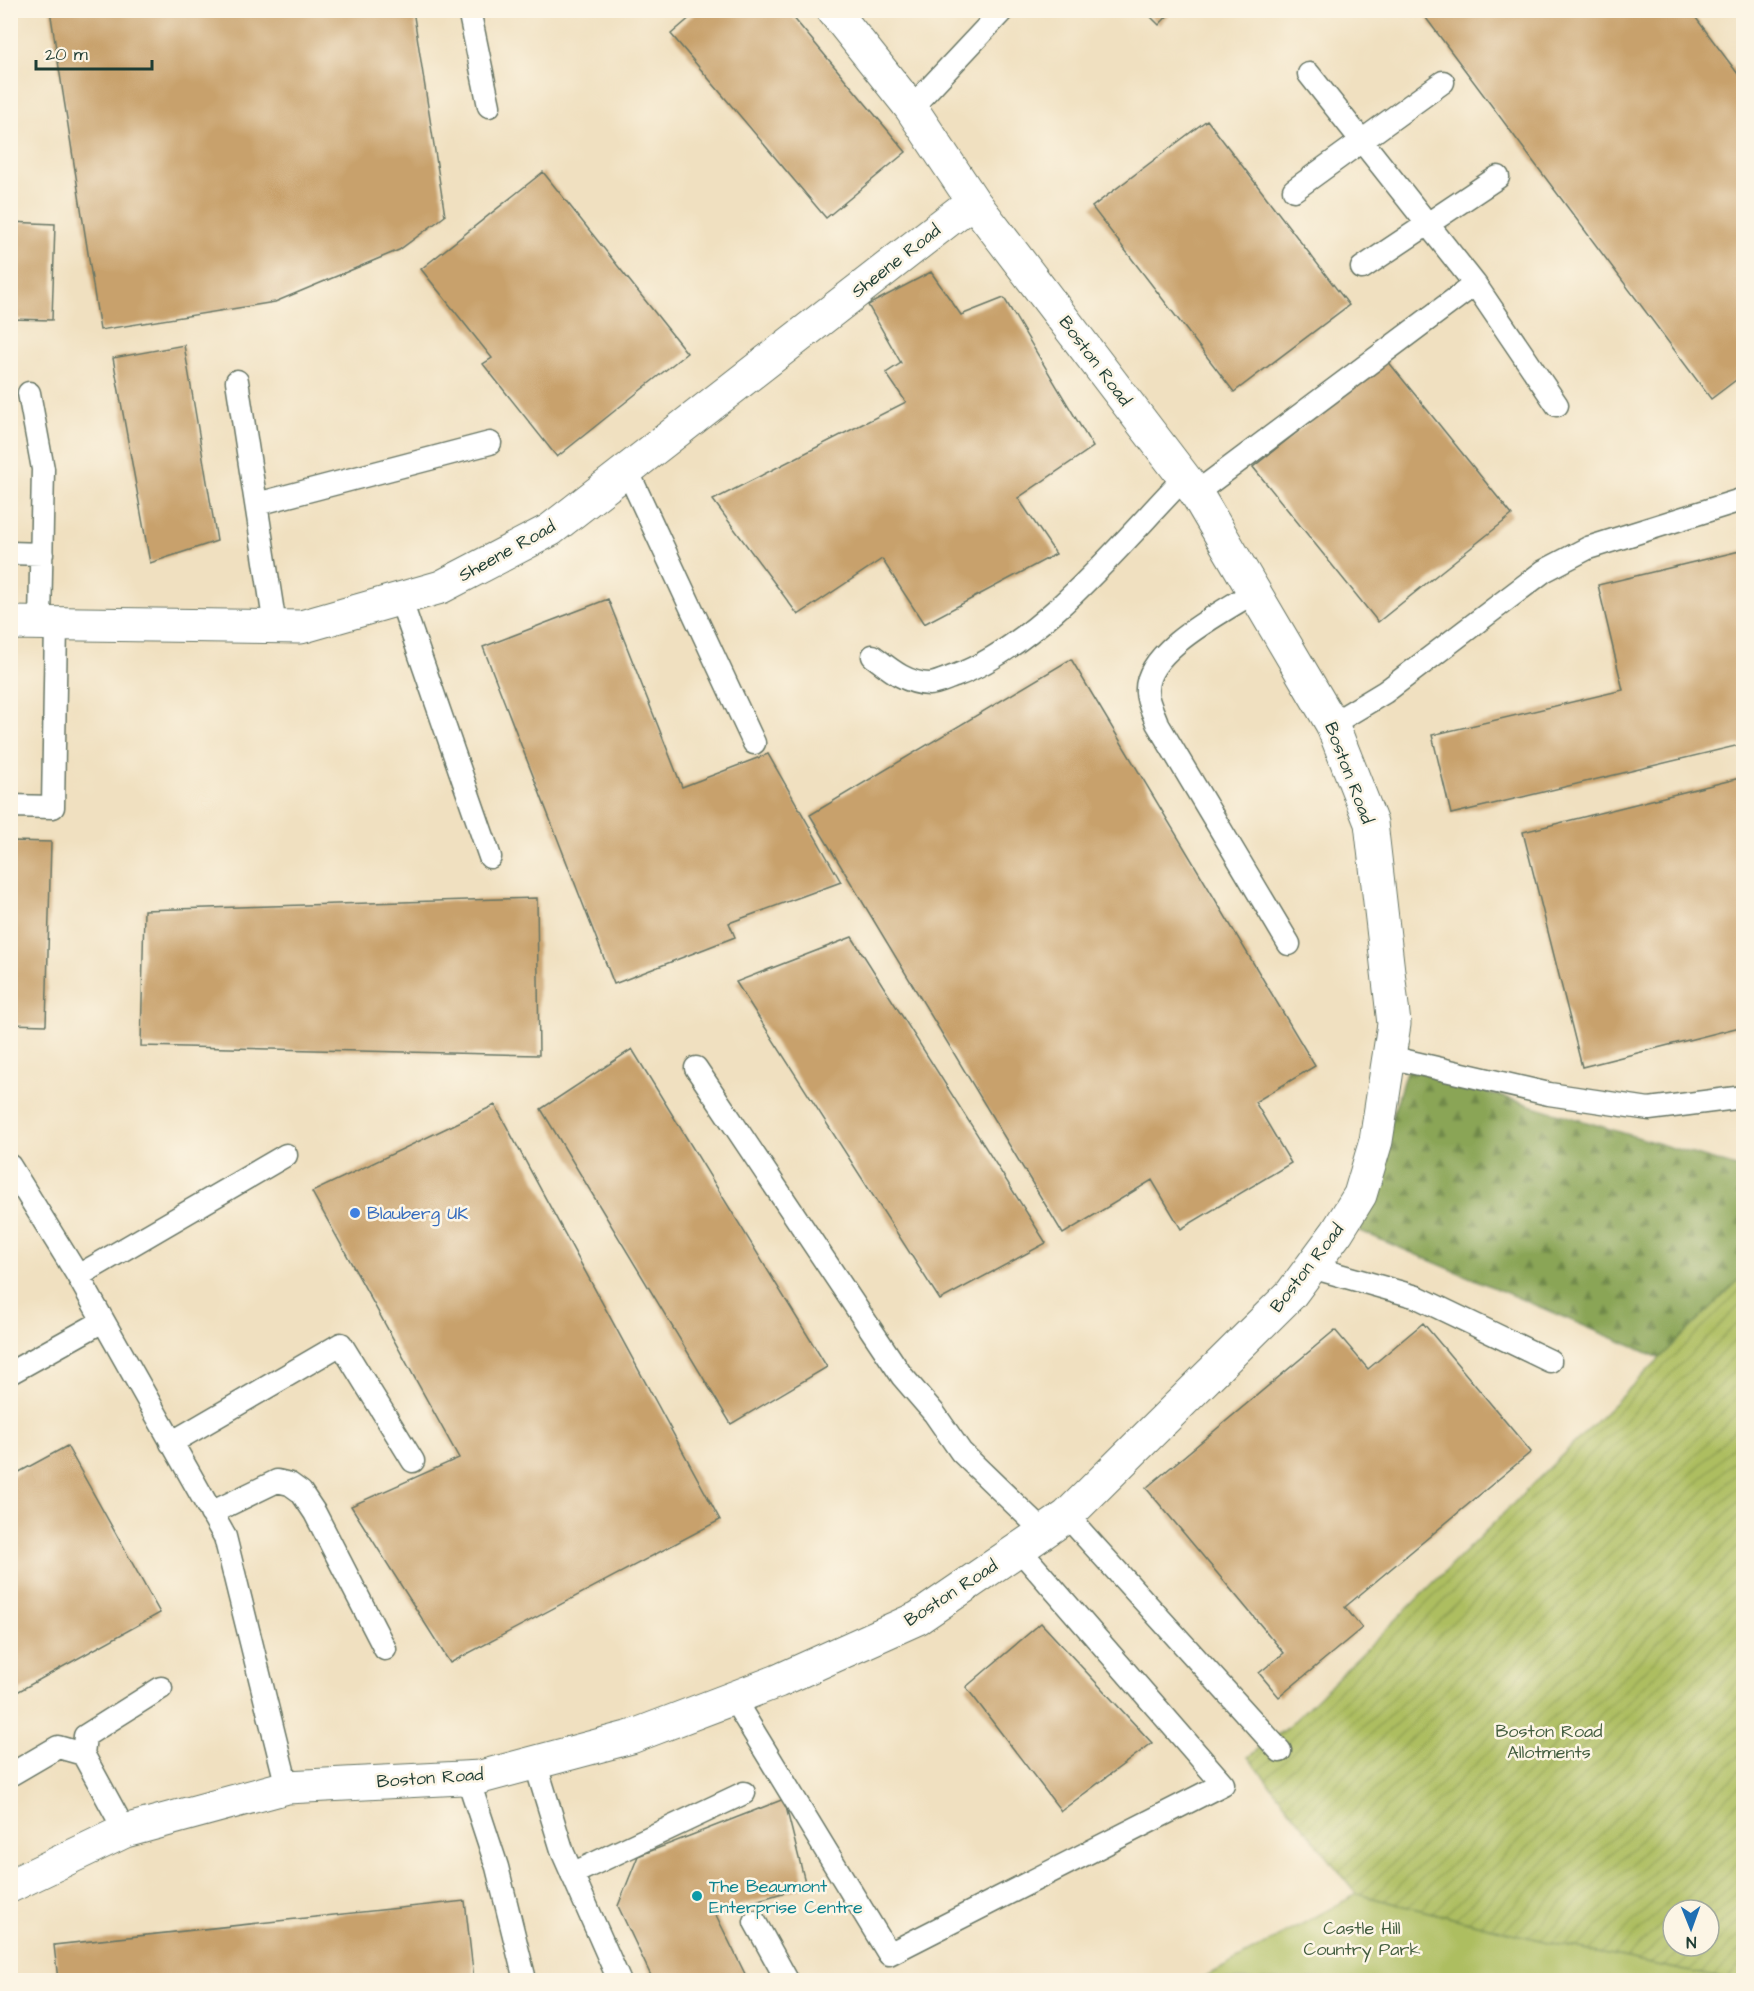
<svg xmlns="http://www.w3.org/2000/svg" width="1754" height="1991" viewBox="0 0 1754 1991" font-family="'Architects Daughter',sans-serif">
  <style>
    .forest { fill: url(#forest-firs); stroke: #547146; stroke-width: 1.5 }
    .park { fill: #adbe61; stroke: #667e4a; stroke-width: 1.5 }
    .garden { fill: url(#garden-furrows); stroke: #667e4a; stroke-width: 1.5; fill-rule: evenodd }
    .building { fill: #c8a16c }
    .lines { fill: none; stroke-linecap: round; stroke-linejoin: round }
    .service-casing { stroke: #687665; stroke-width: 25 }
    .minor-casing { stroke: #687665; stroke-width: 35 }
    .service { stroke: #fff; stroke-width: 22 }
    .minor { stroke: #fff; stroke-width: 33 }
    .shop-dot { fill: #3f7fe0; stroke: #fcf5e5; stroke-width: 2 }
    .culture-dot { fill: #0f9aa8; stroke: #fcf5e5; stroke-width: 2 }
    .labels { text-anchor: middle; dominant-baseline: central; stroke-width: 5; stroke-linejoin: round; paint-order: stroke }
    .street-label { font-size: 18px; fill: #1f3d34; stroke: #fcf5e5 }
    .shop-label { font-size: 18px; fill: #366cbe; stroke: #fcf5e5; text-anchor: start }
    .park-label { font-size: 18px; fill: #425d3f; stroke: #fcf5e5 }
    .culture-label { font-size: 18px; fill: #0d838f; stroke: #fcf5e5; text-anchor: start }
  </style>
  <defs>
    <pattern id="forest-firs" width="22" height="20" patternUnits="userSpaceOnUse" patternTransform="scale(1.5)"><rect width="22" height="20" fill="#8aa557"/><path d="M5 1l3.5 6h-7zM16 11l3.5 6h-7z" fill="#708849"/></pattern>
    <pattern id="garden-furrows" width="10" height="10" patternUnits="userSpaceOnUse" patternTransform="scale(1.5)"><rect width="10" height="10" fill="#adbe61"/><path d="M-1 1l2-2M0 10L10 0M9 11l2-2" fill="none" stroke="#8c9c51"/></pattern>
  </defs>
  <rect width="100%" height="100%" fill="#fcf5e5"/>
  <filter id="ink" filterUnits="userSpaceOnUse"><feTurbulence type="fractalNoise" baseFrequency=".0167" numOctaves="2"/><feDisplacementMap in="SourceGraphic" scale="12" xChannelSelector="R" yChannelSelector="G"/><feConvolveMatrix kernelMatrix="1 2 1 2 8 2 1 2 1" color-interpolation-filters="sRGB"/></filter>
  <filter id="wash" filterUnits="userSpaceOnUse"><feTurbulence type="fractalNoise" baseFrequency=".008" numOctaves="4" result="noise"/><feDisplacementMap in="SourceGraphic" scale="24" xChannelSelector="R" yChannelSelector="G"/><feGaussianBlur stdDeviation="1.35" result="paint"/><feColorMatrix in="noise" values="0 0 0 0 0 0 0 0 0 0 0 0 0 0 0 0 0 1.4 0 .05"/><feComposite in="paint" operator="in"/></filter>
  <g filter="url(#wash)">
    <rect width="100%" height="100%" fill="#f0e0c0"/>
    <path class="forest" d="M1407 1068 1743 1169V1276L1660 1358 1358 1230Z"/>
    <path class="park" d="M1357 1894 1565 1946 1730 1980H1200Z"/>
    <path class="garden" d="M1743 1276V1980H1730L1565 1946 1357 1894 1248 1757 1290 1725ZM1673 1910H1709V1946H1673Z"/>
    <g id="blocks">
      <path class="building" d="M50 10H413L445 216 399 250 275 302 100 330Z
        M699 10H787L906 152 826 218 671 34Z
        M1144 10H1173L1159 25Z
        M1420 10H1690L1744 82V374L1711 399Z
        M1207 120 1349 305 1234 392 1092 207Z
        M543 172 687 353 557 457 483 364 492 358 421 269Z
        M10 222 55 224 52 320 10 319Z
        M931 272 961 315 1004 298 1093 447 1018 498 1056 554 924 624 882 559 798 615 713 500 906 402 886 373 901 363 868 305Z
        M184 345 217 541 150 563 113 358Z
        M1387 360 1512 515 1378 622 1253 467Z
        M1744 550V744L1451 814 1432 735 1623 690 1598 585Z
        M608 599 682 787 768 754 841 882 729 923 735 937 614 984 483 647Z
        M1071 659 1315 1066 1255 1102 1291 1163 1181 1229 1152 1180 1063 1234 810 815Z
        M1744 777V1026L1582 1067 1523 832Z
        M10 841 51 842 46 1025 10 1024Z
        M537 898 539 1055 141 1046 144 910Z
        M852 937 1046 1243 940 1300 736 982Z
        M632 1049 827 1367 731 1424 541 1109Z
        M495 1105 720 1520 450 1663 351 1506 459 1458 312 1192Z
        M1423 1323 1531 1452 1345 1607 1362 1628 1279 1697 1259 1673 1284 1653 1146 1488 1335 1330 1368 1369Z
        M67 1446 160 1613 10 1696V1477Z
        M1041 1623 1152 1743 1061 1811 966 1687Z
        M784 1799 806 1886 715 1913 748 1980H653L618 1906 638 1856Z
        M465 1901 474 1980H58L54 1945Z"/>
    </g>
  </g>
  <g filter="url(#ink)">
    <use href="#blocks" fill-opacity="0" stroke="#687665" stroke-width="1.5"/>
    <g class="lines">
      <defs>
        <path id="service" d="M469 10 489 106
          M911 108 1003 10
          M1294 190 1443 82
          M1362 268 1498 177
          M1475 284 1557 405
          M237 381 275 626
          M29 393 43 469 40 623
          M627 470 754 743
          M1196 493 1475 284 1309 74
          M257 504 490 443
          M10 553 42 554
          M1254 592C1223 612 1144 651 1147 692 1147 702 1154 714 1157 723L1289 944
          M400 598 490 857
          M873 656C891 670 906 683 929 684 937 684 948 678 955 676 1040 645 1121 543 1184 478
          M1332 724 1385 692 1544 571 1588 548 1744 499
          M10 806 53 807 56 624
          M1389 1057 1549 1094 1649 1109 1744 1097
          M696 1068 902 1376 934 1413 961 1452 1044 1532
          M10 1166 78 1276 225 1537 287 1787
          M1311 1267 1417 1297 1550 1361
          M78 1276 286 1155
          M10 1373 103 1321
          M171 1443 341 1344 413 1461
          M211 1513 277 1481 290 1484 301 1492 315 1513 385 1649
          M1067 1516 1280 1751
          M733 1698 889 1954 1223 1784 1019 1549
          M535 1762 563 1853 619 1980
          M10 1775 58 1747 83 1754
          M467 1776 497 1867 525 1980
          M125 1831 83 1754 85 1736 161 1688
          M572 1874 744 1793
          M755 1922 787 1980"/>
        <path id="minor" d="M10 623 301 627 441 587 550 530 973 201
          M10 1886 125 1831 287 1787 481 1777 631 1737 778 1681 918 1618 1067 1516 1291 1294 1337 1232 1360 1195 1376 1141 1394 1024 1371 823 1332 724 1196 493 973 201 911 108 833 10"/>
      </defs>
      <use href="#service" class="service-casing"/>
      <use href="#minor" class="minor-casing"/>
      <use href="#service" class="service"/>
      <use href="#minor" class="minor"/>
    </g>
  </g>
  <circle class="shop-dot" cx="355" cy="1213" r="6"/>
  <circle class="culture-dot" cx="697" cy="1896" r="6"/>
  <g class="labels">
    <g class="street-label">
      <text transform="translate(896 261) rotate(-38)">Sheene Road</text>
      <text transform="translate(1095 361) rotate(53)">Boston Road</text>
      <text transform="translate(507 551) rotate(-29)">Sheene Road</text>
      <text transform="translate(1349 773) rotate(69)">Boston Road</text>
      <text transform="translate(1307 1268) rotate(-52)">Boston Road</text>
      <text transform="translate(951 1593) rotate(-33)">Boston Road</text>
      <text transform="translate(430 1778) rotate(-4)">Boston Road</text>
    </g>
    <g class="shop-label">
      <text x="367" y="1213">Blauberg UK</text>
    </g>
    <g class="park-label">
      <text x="1549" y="1731">Boston Road<tspan x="1549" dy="21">Allotments</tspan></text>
      <text x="1362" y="1928">Castle Hill<tspan x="1362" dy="21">Country Park</tspan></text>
    </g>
    <g class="culture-label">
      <text x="709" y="1886">The Beaumont<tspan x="709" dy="21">Enterprise Centre</tspan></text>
    </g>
  </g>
  <rect width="1754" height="1991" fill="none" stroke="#fcf5e5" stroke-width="36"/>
  <g transform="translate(1691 1928) rotate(179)"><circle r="28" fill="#fcf5e5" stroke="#a4ab9e" stroke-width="1.5"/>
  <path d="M0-4.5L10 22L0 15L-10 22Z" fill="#1f6fb2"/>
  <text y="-9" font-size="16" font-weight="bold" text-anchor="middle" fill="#1f3d34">N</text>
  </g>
  <path d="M36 60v9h116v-9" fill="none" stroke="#1f3d34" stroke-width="3"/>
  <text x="45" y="60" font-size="18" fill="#1f3d34" stroke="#fcf5e5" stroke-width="4.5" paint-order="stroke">20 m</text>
</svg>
